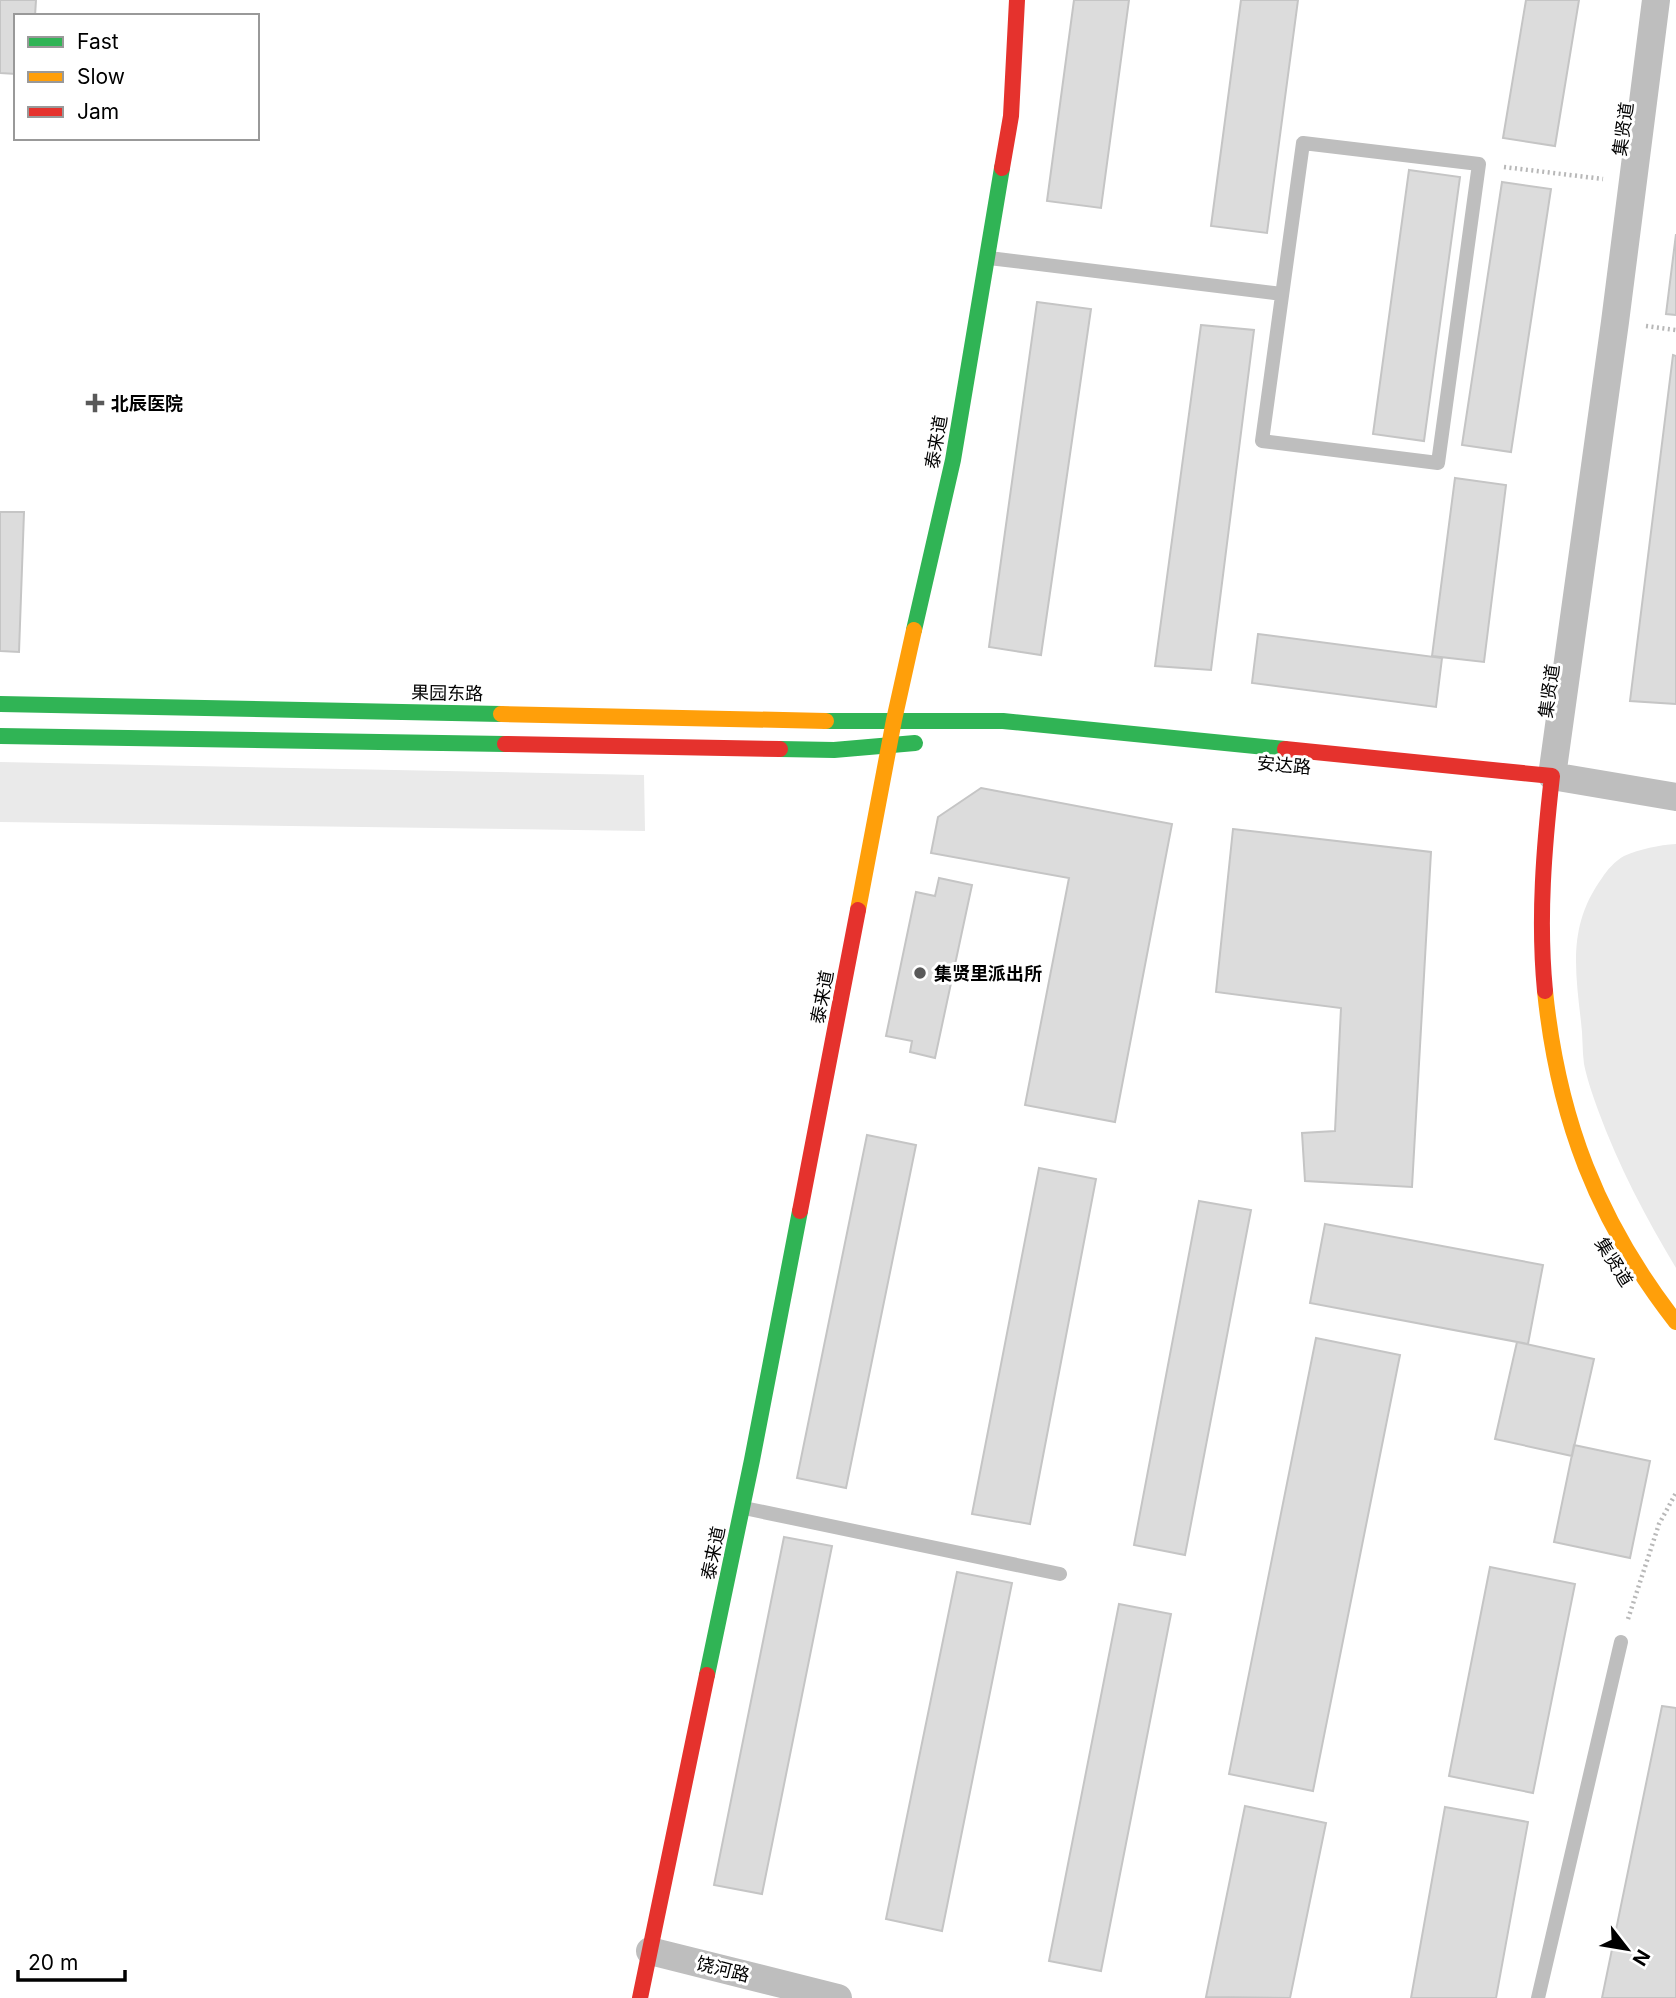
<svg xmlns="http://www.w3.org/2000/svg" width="1676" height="1998" viewBox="0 0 1676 1998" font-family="Inter,'Noto Sans SC',sans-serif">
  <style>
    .green { fill: #eaeaea }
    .building { fill: #dcdcdc; stroke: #c5c5c5; stroke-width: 2 }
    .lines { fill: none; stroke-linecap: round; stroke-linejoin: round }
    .path { stroke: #b8b8b8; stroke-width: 4.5; stroke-dasharray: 2 3.5; stroke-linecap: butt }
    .lane { stroke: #bebebe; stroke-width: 14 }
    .street { stroke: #bebebe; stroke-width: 28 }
    .fast { stroke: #30b455; stroke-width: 16 }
    .slow { stroke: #ff9f0a; stroke-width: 16 }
    .jam { stroke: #e5322d; stroke-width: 16 }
    .poi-dot { fill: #595959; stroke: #fff; stroke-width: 2.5 }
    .labels { text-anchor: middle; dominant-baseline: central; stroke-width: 6; stroke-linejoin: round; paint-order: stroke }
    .street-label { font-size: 18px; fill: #000; stroke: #fff }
    .poi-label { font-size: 18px; font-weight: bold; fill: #000; stroke: #fff; text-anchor: start }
  </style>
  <rect width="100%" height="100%" fill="#fff"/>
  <path class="green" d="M0 762 644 775 645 831 0 822Z
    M1676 844V1268C1646 1218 1618 1165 1598 1110 1593 1096 1587 1079 1584 1064 1582 1050 1583 1036 1581 1022 1575 968 1568 925 1602 878 1607 870 1615 861 1624 856 1640 849 1659 845 1676 844Z"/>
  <path class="building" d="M0 0H36L35 16H16V74L0 73Z
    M1074 0H1129L1101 208 1047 201Z
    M1241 0H1298L1267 233 1211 226Z
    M1526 0H1579L1555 146 1503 138Z
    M1409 170 1460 177 1424 441 1373 434Z
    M1502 182 1551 189 1511 452 1462 445Z
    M1676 234V315L1666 314Z
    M1037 302 1091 309 1041 655 989 647Z
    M1201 325 1254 330 1211 670 1155 666Z
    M1673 355 1676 356V704L1630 701Z
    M1455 478 1506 485 1484 662 1432 656Z
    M0 512H24L19 652 0 651Z
    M1258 634 1442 658 1436 707 1252 683Z
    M981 788 1172 824 1115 1122 1025 1105 1069 878 931 853 938 817Z
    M1233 829 1431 852 1412 1187 1305 1181 1302 1133 1335 1131 1341 1008 1216 992Z
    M939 878 972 885 935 1058 910 1052 912 1041 886 1036 916 892 935 896Z
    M867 1135 916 1145 846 1488 797 1478Z
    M1039 1168 1096 1179 1030 1524 972 1514Z
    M1199 1201 1251 1210 1185 1555 1134 1545Z
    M1325 1224 1543 1265 1528 1344 1310 1303Z
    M1316 1338 1400 1355 1313 1791 1229 1774Z
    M1517 1342 1594 1359 1572 1456 1495 1439Z
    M1574 1445 1650 1461 1630 1558 1554 1542Z
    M784 1537 832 1546 762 1894 714 1885Z
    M1490 1567 1575 1584 1533 1793 1449 1776Z
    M957 1572 1012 1583 942 1931 886 1919Z
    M1119 1604 1171 1614 1101 1971 1049 1961Z
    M1662 1706 1676 1708V1998H1602Z
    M1245 1806 1326 1823 1290 1998 1206 1997Z
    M1445 1807 1528 1822 1496 1998H1411Z"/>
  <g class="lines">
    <path class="path" d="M1504 167 1603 179
      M1646 326 1676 330
      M1628 1619 1659 1524 1676 1493"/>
    <path class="lane" d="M1303 143 1479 164 1438 463 1262 441Z
      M989 258 1282 294
      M744 1508 1060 1574
      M1538 1998 1621 1642"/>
    <path class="street" d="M1656 0 1615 322 1552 776 1676 797
      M650 1951 838 1998"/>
    <path class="fast" d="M914 630 953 460 1002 168
      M0 704 501 714
      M826 721H1003L1285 749
      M0 736 505 744
      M780 749 834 750 915 743
      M707 1675 752 1460 800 1211"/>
    <path class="slow" d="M501 714 826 721
      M858 910 894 720 914 630
      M1545 991C1558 1118 1597 1221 1676 1322"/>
    <path class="jam" d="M1002 168 1011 116 1017 0
      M505 744 780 749
      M1285 749 1552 776C1544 847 1538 919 1545 991
      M800 1211 858 910
      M640 1998 707 1675"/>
  </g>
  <g class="poi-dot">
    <path d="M91.5 392.5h7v7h7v7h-7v7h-7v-7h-7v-7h7z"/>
    <circle cx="920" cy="973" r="7"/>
  </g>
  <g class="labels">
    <g class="street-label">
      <text transform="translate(1623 129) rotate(-82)">集贤道</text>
      <text transform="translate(936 442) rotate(-80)">泰来道</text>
      <text transform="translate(1549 691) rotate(-82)">集贤道</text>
      <text transform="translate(447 693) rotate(1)">果园东路</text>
      <text transform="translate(1284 765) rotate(5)">安达路</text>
      <text transform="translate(822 997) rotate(-79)">泰来道</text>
      <text transform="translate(1614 1262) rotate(58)">集贤道</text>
      <text transform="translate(713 1553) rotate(-78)">泰来道</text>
      <text transform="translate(723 1969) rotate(14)">饶河路</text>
    </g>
    <g class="poi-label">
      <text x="111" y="403">北辰医院</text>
      <text x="934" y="973">集贤里派出所</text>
    </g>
  </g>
  <rect x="14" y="14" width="245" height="126" fill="#ffffff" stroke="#999999" stroke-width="2"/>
  <rect x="28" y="37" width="35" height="10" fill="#30b455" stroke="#999999" stroke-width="2"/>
  <text x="77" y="49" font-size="21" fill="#000000">Fast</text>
  <rect x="28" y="72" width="35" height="10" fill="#ff9f0a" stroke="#999999" stroke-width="2"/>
  <text x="77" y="84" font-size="21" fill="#000000">Slow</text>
  <rect x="28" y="107" width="35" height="10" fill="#e5322d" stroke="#999999" stroke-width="2"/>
  <text x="77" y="119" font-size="21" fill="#000000">Jam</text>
  <g transform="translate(1627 1949) rotate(121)" stroke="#ffffff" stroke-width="5" paint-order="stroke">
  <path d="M0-5L12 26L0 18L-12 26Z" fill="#000000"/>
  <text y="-10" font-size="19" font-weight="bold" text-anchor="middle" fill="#000000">N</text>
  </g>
  <path d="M18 1970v10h107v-10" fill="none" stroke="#000000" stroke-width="3.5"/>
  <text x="28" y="1970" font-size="21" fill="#000000" stroke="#ffffff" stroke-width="5" paint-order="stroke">20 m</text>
</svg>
